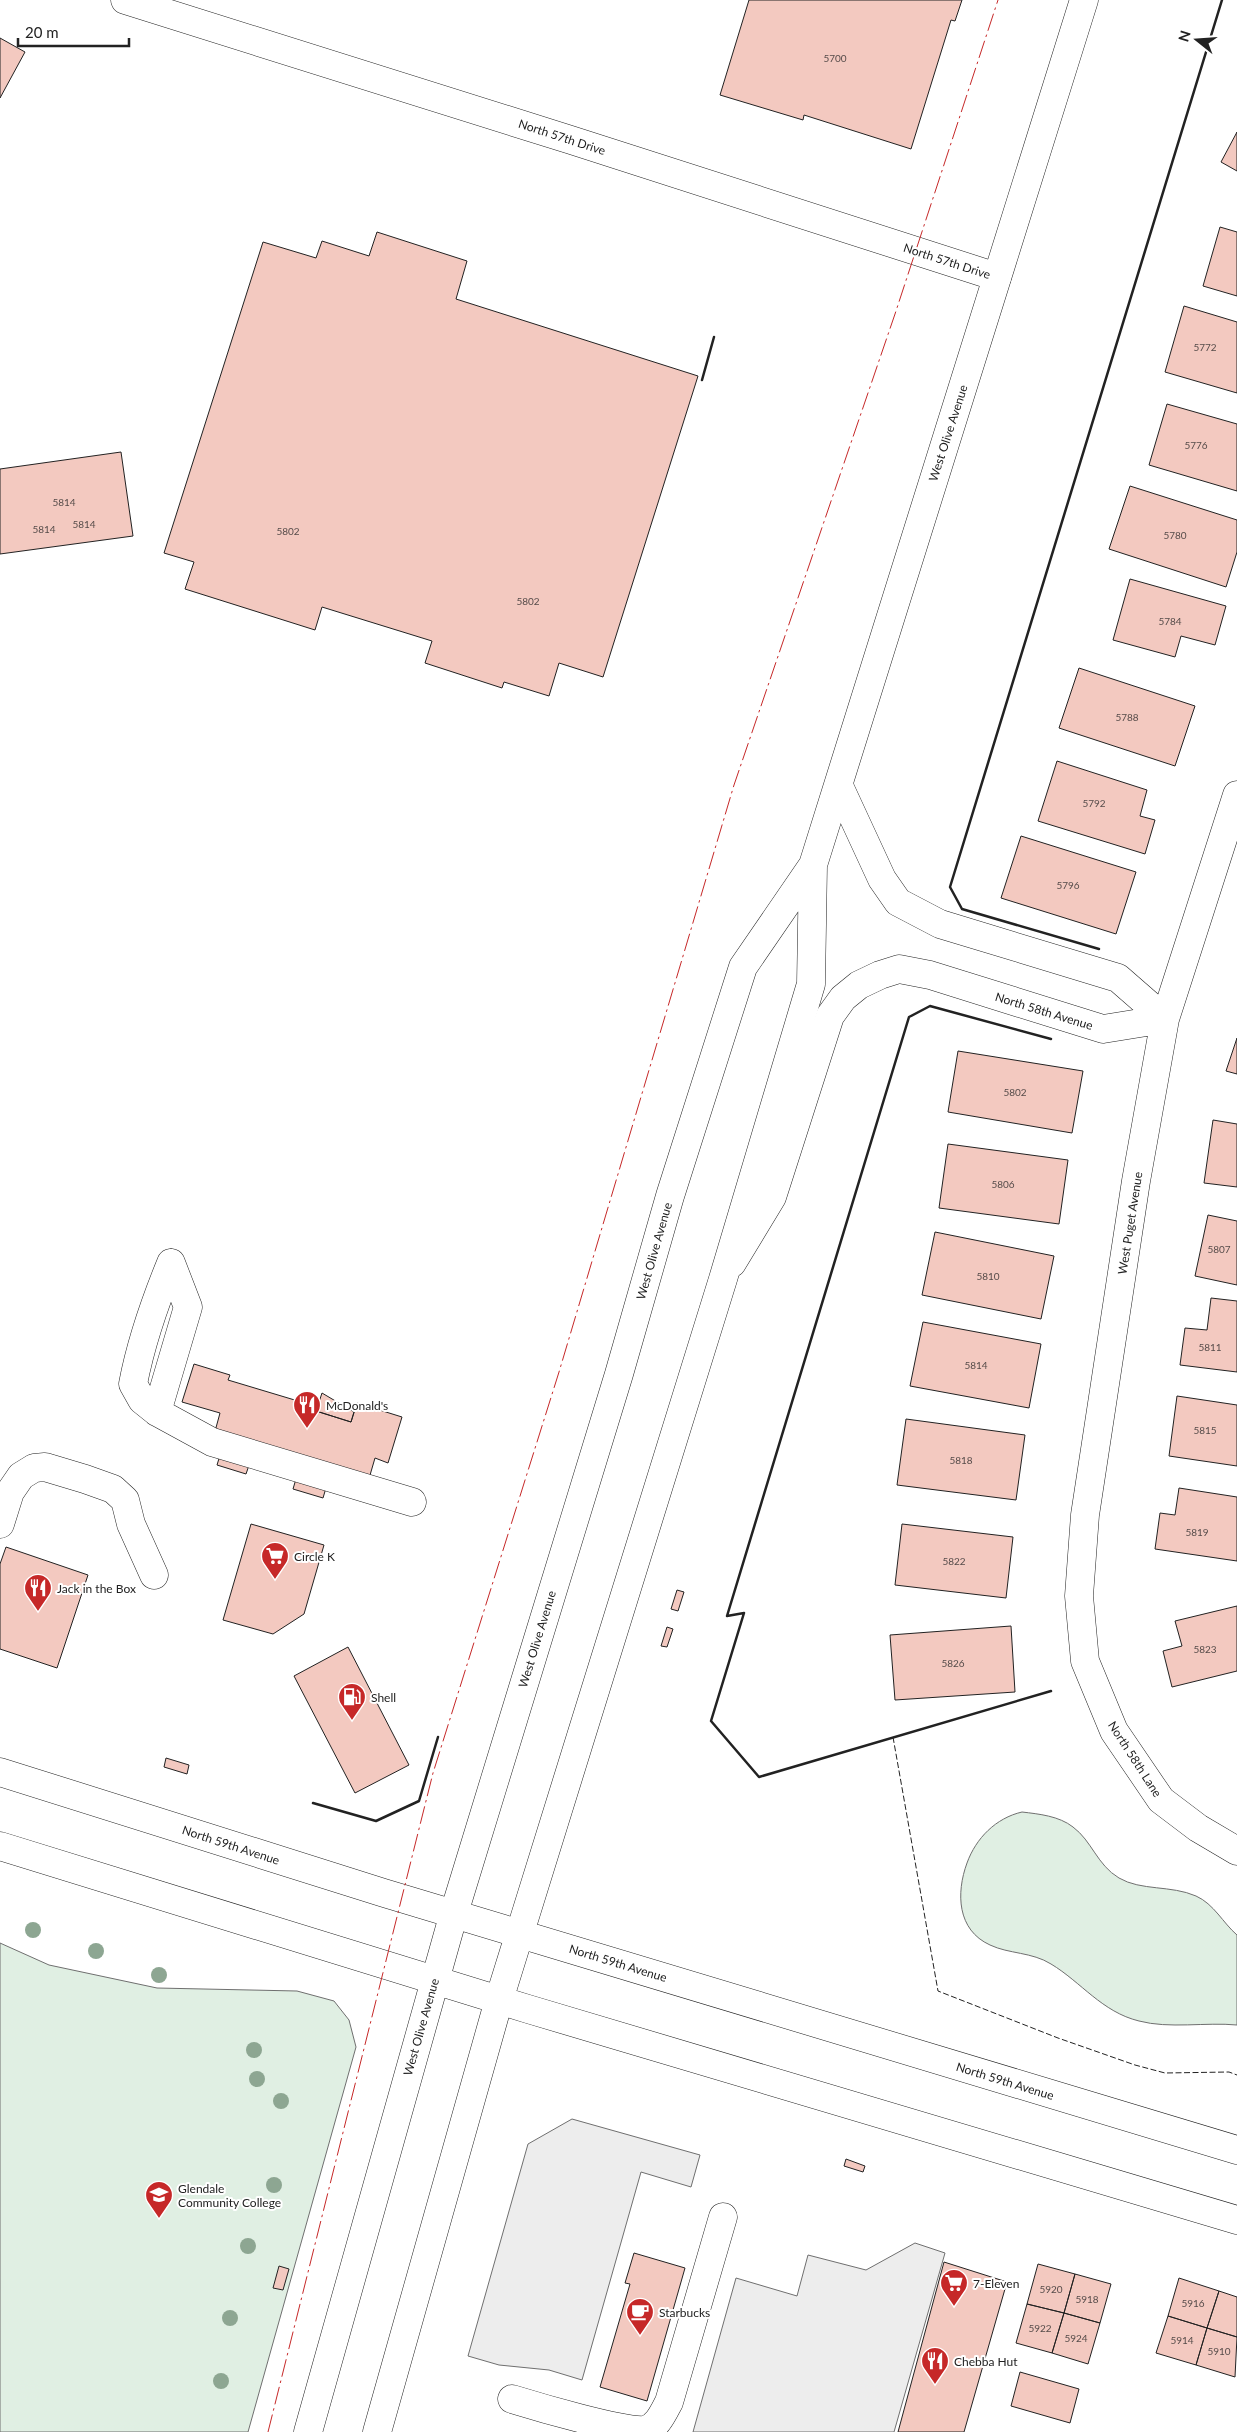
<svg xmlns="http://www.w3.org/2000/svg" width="1237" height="2432" viewBox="0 0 1237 2432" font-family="Lato,sans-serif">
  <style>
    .green { fill: #e0efe3; stroke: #6f6f6f }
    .parking { fill: #ededed; stroke: #6f6f6f }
    .building { fill: #f3c9c0; stroke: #222 }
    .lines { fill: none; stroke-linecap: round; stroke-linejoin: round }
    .minor-casing { stroke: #222; stroke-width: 29 }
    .major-casing { stroke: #222; stroke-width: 29 }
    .minor { stroke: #fff; stroke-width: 28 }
    .major { stroke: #fff; stroke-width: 28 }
    .fence { stroke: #222; stroke-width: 1; stroke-dasharray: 6 2.5; stroke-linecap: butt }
    .wall { stroke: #222; stroke-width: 2.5 }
    .power { stroke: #c62828; stroke-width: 1; stroke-dasharray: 18 4 2.5 4; stroke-linecap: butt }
    .tree { fill: #8da692 }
    .labels { text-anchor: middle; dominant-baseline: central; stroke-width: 4; stroke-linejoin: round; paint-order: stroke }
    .number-label { font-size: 10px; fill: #564c4a }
    .street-label { font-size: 12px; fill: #222; stroke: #fff }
    .poi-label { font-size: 12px; fill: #222; stroke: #fff; text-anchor: start }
  </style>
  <rect width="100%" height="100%" fill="#fff"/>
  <path class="green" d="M1022 1812C1039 1814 1059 1816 1073 1827 1092 1841 1097 1865 1119 1878 1141 1891 1171 1885 1196 1896 1214 1904 1223 1923 1237 1935V2025C1206 2022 1169 2029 1139 2021 1102 2012 1081 1982 1051 1964 1032 1952 1009 1954 990 1945 957 1930 956 1893 967 1863 976 1838 996 1818 1022 1812Z
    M0 1943 49 1965 157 1988 297 1991 334 2001 349 2020 356 2047 248 2432H0Z"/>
  <path class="parking" d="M572 2119 700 2155 691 2187 641 2172 582 2380 549 2370 499 2365 468 2356 528 2144Z
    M915 2243 945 2253 894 2432H693L736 2278 797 2296 808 2255 866 2270Z"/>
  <path class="building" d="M749 0H962L955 21 951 20 911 149 804 115 803 120 720 95Z
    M0 38 25 52 0 98Z
    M1237 132V171L1221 162Z
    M1220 227 1237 232V296L1203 286Z
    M377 232 467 261 456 299 698 376 603 677 559 663 549 696 504 682 502 688 425 663 432 641 322 607 315 630 185 589 194 562 164 553 263 242 316 258 322 241 369 256Z
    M1184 306 1237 322V393L1165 372Z
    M1167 404 1237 424V491L1149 465Z
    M121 452 133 536 0 554V469Z
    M1130 486 1237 520V552L1226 587 1109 549Z
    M1130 579 1226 606 1215 645 1181 636 1175 657 1113 640Z
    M1079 668 1195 706 1175 766 1059 728Z
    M1057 761 1147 790 1140 816 1155 820 1145 854 1038 821Z
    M1021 836 1136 872 1116 934 1001 898Z
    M1237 1038V1074L1226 1071Z
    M958 1051 1083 1071 1072 1133 948 1112Z
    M1213 1120 1237 1124V1187L1204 1183Z
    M948 1144 1068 1160 1059 1224 939 1208Z
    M1208 1215 1237 1221V1285L1195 1276Z
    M935 1232 1054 1256 1041 1319 922 1295Z
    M1211 1298 1237 1301V1372L1180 1365 1185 1328 1207 1330Z
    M923 1322 1041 1344 1029 1408 910 1386Z
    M194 1364 230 1375 228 1380 318 1407 316 1411 351 1422 357 1403 402 1417 388 1463 375 1458 368 1482 214 1435 220 1413 182 1402Z
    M322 1393 354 1412 351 1422 316 1411Z
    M1177 1396 1237 1405V1466L1169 1456Z
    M906 1419 1025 1435 1016 1500 897 1485Z
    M225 1439 255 1448 246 1474 217 1465Z
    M301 1462 331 1471 323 1498 293 1489Z
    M1179 1488 1237 1497V1561L1155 1549 1160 1513 1175 1515Z
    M251 1524 324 1545 304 1614 273 1634 223 1620Z
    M902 1524 1013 1537 1006 1598 895 1585Z
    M6 1547 88 1575 57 1668 0 1649V1564Z
    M677 1590 684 1592 678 1611 671 1609Z
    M1237 1606V1671L1172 1687 1163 1651 1182 1646 1175 1621Z
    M1011 1626 1015 1692 895 1700 890 1635Z
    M667 1627 673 1629 667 1647 661 1646Z
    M348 1647 409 1765 355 1793 294 1676Z
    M166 1758 189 1765 187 1774 164 1767Z
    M846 2159 865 2166 863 2172 844 2166Z
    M634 2253 685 2268 647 2401 600 2387 630 2284 625 2283Z
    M944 2262 1007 2282 964 2432H898Z
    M1038 2264 1075 2274 1064 2313 1027 2304Z
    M279 2266 289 2269 283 2290 273 2288Z
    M1075 2274 1111 2284 1100 2323 1064 2313Z
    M1179 2278 1219 2291 1207 2328 1168 2316Z
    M1219 2291 1237 2297V2337L1207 2328Z
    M1027 2304 1064 2313 1052 2353 1016 2343Z
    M1064 2313 1100 2323 1088 2364 1052 2353Z
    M1168 2316 1207 2328 1196 2365 1156 2353Z
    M1207 2328 1237 2337 1235 2377 1196 2365Z
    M1020 2372 1079 2389 1070 2423 1011 2406Z"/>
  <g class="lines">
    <defs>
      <path id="minor" d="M125 0 571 140 997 277
        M839 786 882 879 898 902 940 924 1118 978 1165 1019
        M1237 795 1165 1019 1136 1181 1085 1515 1079 1596 1085 1661 1114 1731 1161 1800 1198 1828 1237 1851
        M171 1263C155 1302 141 1342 133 1384L142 1400 157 1412 212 1442 412 1502
        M732 1263 772 1197 830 1016 843 998 859 985 880 975 899 969 930 975 1103 1029 1165 1019
        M157 1412 188 1307 171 1263
        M0 1524 10 1492 21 1476 34 1468 45 1467 85 1479 113 1489 125 1500 131 1524 154 1575
        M512 2399C538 2407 623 2432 645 2430 658 2426 663 2413 669 2402L723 2217"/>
      <path id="major" d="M0 1772 384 1893 1237 2150
        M0 1846 528 2009 1237 2220
        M308 2432 454 1913 619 1374 670 1196 743 967 813 865 1084 0
        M377 2432 499 2000 723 1279 811 984 813 865"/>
    </defs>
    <use href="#minor" class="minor-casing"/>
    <use href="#major" class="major-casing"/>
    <use href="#minor" class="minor"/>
    <use href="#major" class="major"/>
    <path class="fence" d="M893 1737 938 1991 1058 2038 1135 2065 1165 2073 1229 2072 1237 2075"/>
    <path class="wall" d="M702 380 714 337
      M1099 949 962 909 950 887 1222 0
      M1051 1691 759 1777 711 1721 744 1613 727 1616 909 1017 930 1006 1051 1039
      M313 1803 376 1821 419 1801 438 1737"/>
    <path class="power" d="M268 2432 433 1773 559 1372 734 785 895 314 998 0"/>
  </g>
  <g class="tree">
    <circle cx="33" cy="1930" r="8"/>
    <circle cx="96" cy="1951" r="8"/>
    <circle cx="159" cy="1975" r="8"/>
    <circle cx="254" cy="2050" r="8"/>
    <circle cx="257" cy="2079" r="8"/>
    <circle cx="281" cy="2101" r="8"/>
    <circle cx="274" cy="2185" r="8"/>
    <circle cx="248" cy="2246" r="8"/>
    <circle cx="230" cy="2318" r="8"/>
    <circle cx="221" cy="2381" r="8"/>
  </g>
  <defs>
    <symbol id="restaurant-pin" viewBox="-11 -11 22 30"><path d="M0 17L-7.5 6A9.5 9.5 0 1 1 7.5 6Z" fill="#c62828" stroke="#fff"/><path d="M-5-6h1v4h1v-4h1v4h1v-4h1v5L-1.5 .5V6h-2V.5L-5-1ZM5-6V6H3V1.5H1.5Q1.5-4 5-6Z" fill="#fff"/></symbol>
    <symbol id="supermarket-pin" viewBox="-11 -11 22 30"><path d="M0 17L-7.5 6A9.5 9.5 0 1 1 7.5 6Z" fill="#c62828" stroke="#fff"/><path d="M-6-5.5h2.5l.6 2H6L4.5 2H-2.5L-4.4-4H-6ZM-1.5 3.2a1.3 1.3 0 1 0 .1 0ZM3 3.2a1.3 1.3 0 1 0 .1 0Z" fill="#fff"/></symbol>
    <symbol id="fuel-pin" viewBox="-11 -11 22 30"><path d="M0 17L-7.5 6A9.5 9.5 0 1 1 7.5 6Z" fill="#c62828" stroke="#fff"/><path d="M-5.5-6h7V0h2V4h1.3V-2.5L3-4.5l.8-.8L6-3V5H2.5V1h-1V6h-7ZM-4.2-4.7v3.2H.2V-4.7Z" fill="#fff"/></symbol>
    <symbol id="university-pin" viewBox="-11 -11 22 30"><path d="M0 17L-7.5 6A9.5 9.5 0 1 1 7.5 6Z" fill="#c62828" stroke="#fff"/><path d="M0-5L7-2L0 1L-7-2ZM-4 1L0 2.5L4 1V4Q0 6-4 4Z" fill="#fff"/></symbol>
    <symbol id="cafe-pin" viewBox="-11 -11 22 30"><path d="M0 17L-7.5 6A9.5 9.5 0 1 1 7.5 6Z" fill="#c62828" stroke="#fff"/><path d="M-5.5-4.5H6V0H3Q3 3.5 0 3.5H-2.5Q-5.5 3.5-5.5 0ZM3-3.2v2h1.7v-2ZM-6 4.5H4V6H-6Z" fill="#fff"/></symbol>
  </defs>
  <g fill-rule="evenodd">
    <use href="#restaurant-pin" x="291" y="1389" width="32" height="43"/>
    <use href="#supermarket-pin" x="259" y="1540" width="32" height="43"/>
    <use href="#restaurant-pin" x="22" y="1572" width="32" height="43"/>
    <use href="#fuel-pin" x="336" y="1681" width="32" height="43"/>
    <use href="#university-pin" x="143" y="2179" width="32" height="43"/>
    <use href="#supermarket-pin" x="938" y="2267" width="32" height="43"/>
    <use href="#cafe-pin" x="624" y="2296" width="32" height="43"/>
    <use href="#restaurant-pin" x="919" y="2345" width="32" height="43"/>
  </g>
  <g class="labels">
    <g class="number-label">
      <text x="835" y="58">5700</text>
      <text x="1205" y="347">5772</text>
      <text x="1196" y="445">5776</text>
      <text x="64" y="502">5814</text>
      <text x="84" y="524">5814</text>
      <text x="44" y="529">5814</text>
      <text x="288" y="531">5802</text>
      <text x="1175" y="535">5780</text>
      <text x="528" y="601">5802</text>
      <text x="1170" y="621">5784</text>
      <text x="1127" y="717">5788</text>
      <text x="1094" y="803">5792</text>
      <text x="1068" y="885">5796</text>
      <text x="1015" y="1092">5802</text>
      <text x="1003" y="1184">5806</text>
      <text x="1219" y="1249">5807</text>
      <text x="988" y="1276">5810</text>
      <text x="1210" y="1347">5811</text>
      <text x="976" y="1365">5814</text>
      <text x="1205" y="1430">5815</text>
      <text x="961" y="1460">5818</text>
      <text x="1197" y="1532">5819</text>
      <text x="954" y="1561">5822</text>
      <text x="1205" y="1649">5823</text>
      <text x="953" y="1663">5826</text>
      <text x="1051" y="2289">5920</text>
      <text x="1087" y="2299">5918</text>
      <text x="1193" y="2303">5916</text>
      <text x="1040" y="2328">5922</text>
      <text x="1076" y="2338">5924</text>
      <text x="1182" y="2340">5914</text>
      <text x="1219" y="2351">5910</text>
    </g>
    <g class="street-label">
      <text transform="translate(562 137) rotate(18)">North 57th Drive</text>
      <text transform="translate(947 261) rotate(18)">North 57th Drive</text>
      <text transform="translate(948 433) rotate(-72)">West Olive Avenue</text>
      <text transform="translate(1044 1011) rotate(17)">North 58th Avenue</text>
      <text transform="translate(1130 1223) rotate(-81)">West Puget Avenue</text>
      <text transform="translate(654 1251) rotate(-74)">West Olive Avenue</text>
      <text transform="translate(537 1639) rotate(-73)">West Olive Avenue</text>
      <text transform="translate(1135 1759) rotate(57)">North 58th Lane</text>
      <text transform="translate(231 1845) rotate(18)">North 59th Avenue</text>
      <text transform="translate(618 1963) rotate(17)">North 59th Avenue</text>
      <text transform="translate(421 2027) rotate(-74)">West Olive Avenue</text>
      <text transform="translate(1005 2081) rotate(17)">North 59th Avenue</text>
    </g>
    <g class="poi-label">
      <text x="326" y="1405">McDonald's</text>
      <text x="294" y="1556">Circle K</text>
      <text x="57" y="1588">Jack in the Box</text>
      <text x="371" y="1697">Shell</text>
      <text x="178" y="2188">Glendale<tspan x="178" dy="14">Community College</tspan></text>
      <text x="973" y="2283">7-Eleven</text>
      <text x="659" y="2312">Starbucks</text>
      <text x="954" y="2361">Chebba Hut</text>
    </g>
  </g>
  <g transform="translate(1197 40) rotate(287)" stroke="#ffffff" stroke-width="4" paint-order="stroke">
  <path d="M0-4L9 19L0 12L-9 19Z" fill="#222222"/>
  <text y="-8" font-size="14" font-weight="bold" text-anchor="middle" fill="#222222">N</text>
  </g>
  <path d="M18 38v8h111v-8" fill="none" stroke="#222222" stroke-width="2.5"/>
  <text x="25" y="38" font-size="15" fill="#222222" stroke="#ffffff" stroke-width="4" paint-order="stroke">20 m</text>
</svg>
